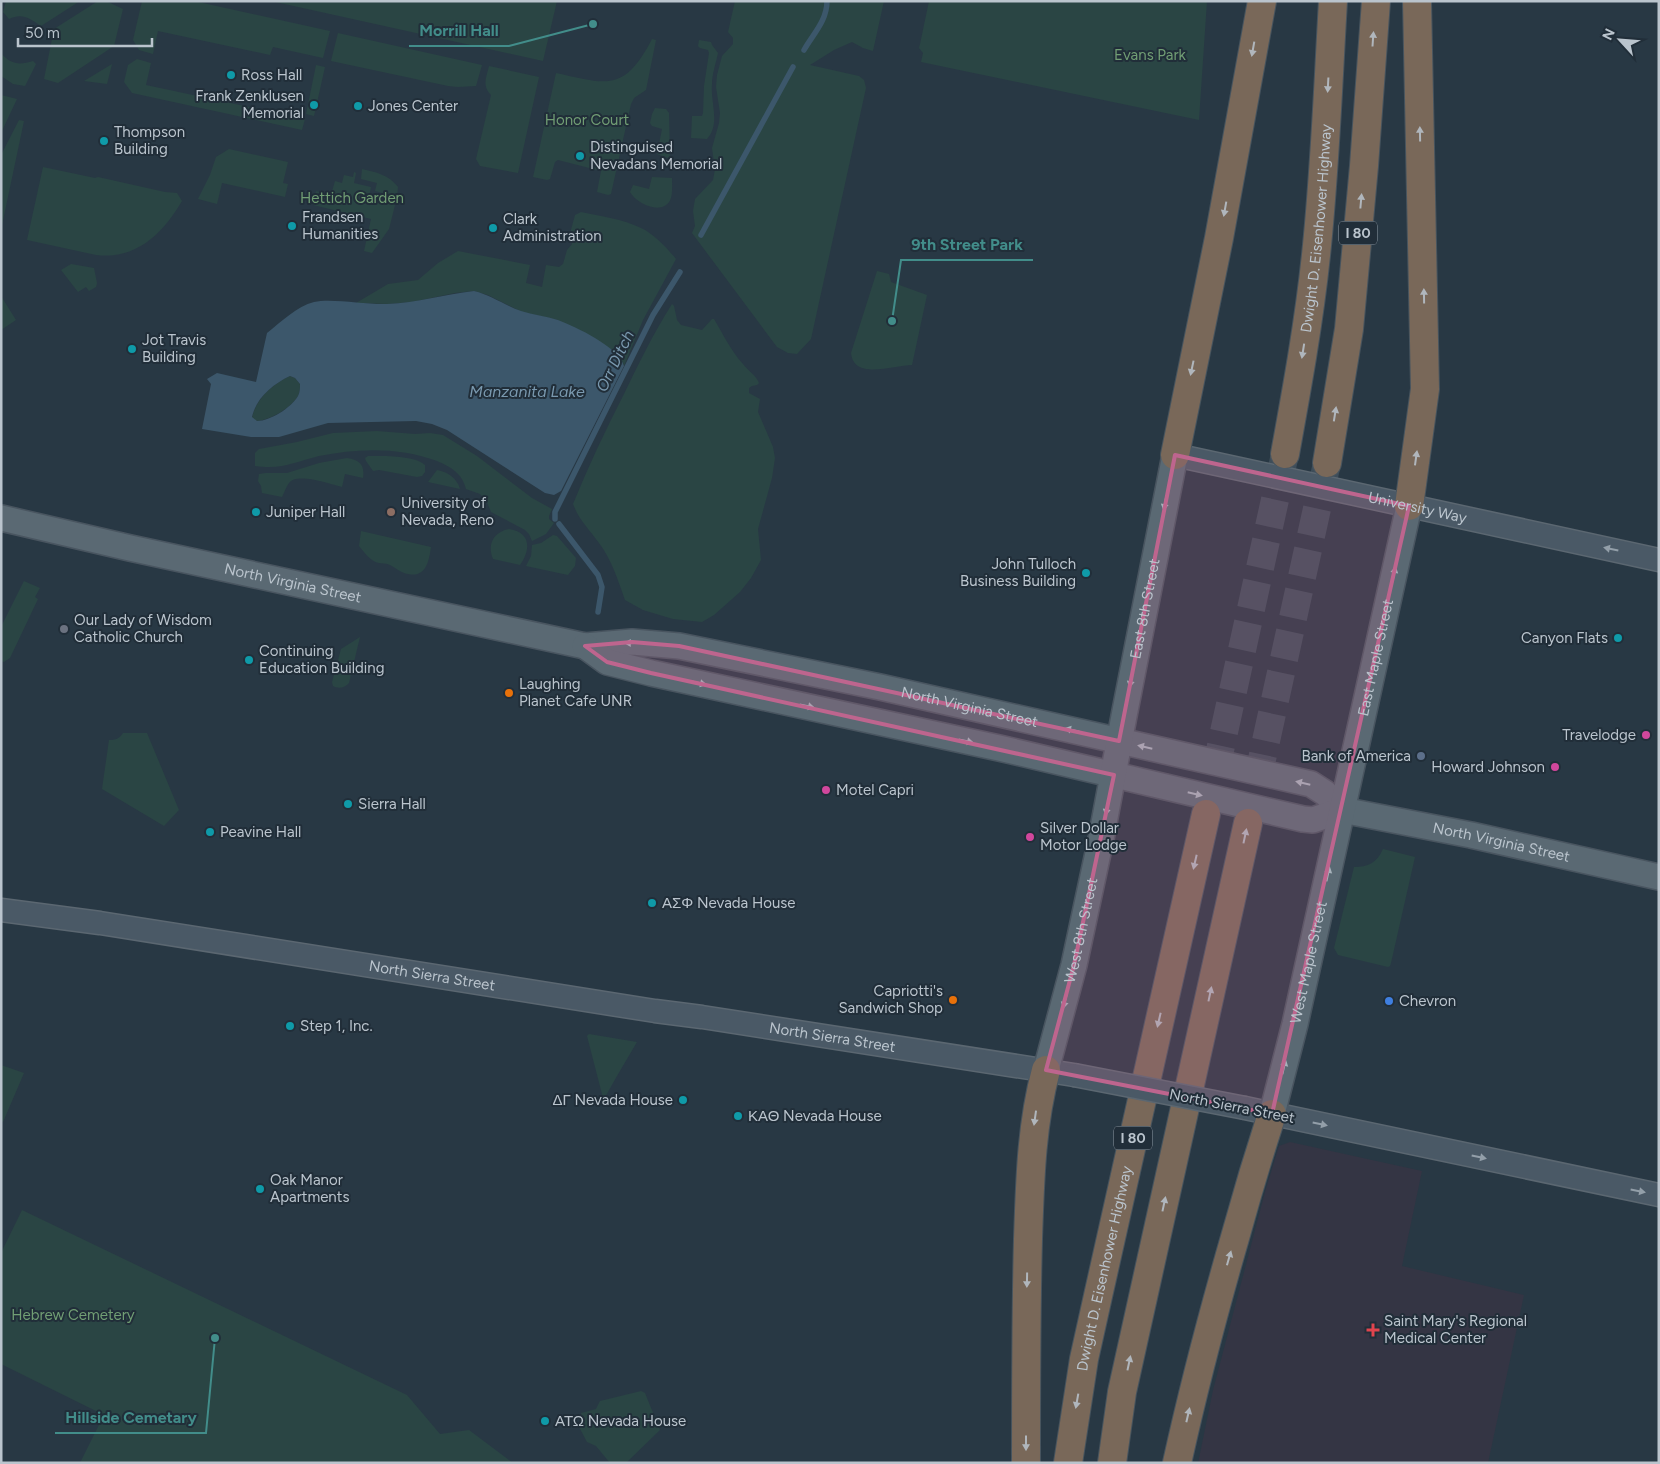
<svg xmlns="http://www.w3.org/2000/svg" width="1660" height="1464" viewBox="0 0 1660 1464" font-family="Figtree,sans-serif">
  <style>
    .medical { fill: #343544 }
    .green { fill: #2a4544 }
    .water { fill: #3c576b; fill-rule: evenodd }
    .lines { fill: none; stroke-linecap: round; stroke-linejoin: round }
    .stream { stroke: #3c576b; stroke-width: 5.5 }
    .motorway-tunnel { stroke: #3e4d59; stroke-width: 28; stroke-dasharray: 28 14; stroke-linecap: butt }
    .secondary-casing { stroke: #5b6771; stroke-width: 25 }
    .primary-casing { stroke: #495560; stroke-width: 28 }
    .motorway-casing { stroke: #47545e; stroke-width: 30 }
    .secondary { stroke: #4a5966; stroke-width: 22 }
    .primary { stroke: #5a6973; stroke-width: 25 }
    .motorway { stroke: #796859; stroke-width: 28 }
    .secondary-bridge-casing { stroke: #5b6771; stroke-width: 25; stroke-linecap: butt }
    .secondary-bridge { stroke: #4a5966; stroke-width: 22 }
    .oneway { fill: #b0b6bc }
    .oneway2 { fill: #a7b2bb }
    .oneway3 { fill: #939fa9 }
    .marked { fill: #be658e; fill-opacity: 0.2; stroke: #be658e; stroke-width: 4; stroke-linejoin: round }
    .culture-dot { fill: #0f9aa8; stroke: #212e39; stroke-width: 2 }
    .education-dot { fill: #8d6e63; stroke: #212e39; stroke-width: 2 }
    .worship-dot { fill: #6b7280; stroke: #212e39; stroke-width: 2 }
    .food-dot { fill: #e8710a; stroke: #212e39; stroke-width: 2 }
    .hotel-dot { fill: #d1479c; stroke: #212e39; stroke-width: 2 }
    .service-dot { fill: #5c6f8a; stroke: #212e39; stroke-width: 2 }
    .shop-dot { fill: #3f7fe0; stroke: #212e39; stroke-width: 2 }
    .health-dot { fill: #e0444e; stroke: #212e39; stroke-width: 2 }
    .labels { text-anchor: middle; dominant-baseline: central; stroke-width: 4; stroke-linejoin: round; paint-order: stroke }
    .shield { fill: #212e39; stroke: #8c97a1; stroke-width: 1 }
    .shield-label { font-size: 14px; font-weight: bold; fill: #bac4cd }
    .park-label { font-size: 15px; fill: #719e74; stroke: #212e39 }
    .poi-label { font-size: 15px; fill: #bac4cd; stroke: #212e39; text-anchor: start }
    .street-label { font-size: 15px; fill: #bac4cd; stroke: #212e39 }
    .water-label { font-size: 16px; font-style: italic; fill: #7a99af; stroke: #212e39 }
    .leader { fill: none; stroke: #428d8a; stroke-width: 2 }
    .callout-dot { fill: #428d8a; stroke: #212e39; stroke-width: 2 }
    .callout-label { font-size: 16px; text-anchor: middle; font-weight: bold; fill: #428d8a; stroke: #212e39; stroke-width: 4; stroke-linejoin: round; paint-order: stroke }
  </style>
  <rect width="100%" height="100%" fill="#283844"/>
  <path class="medical" d="M1290 1142 1422 1171 1402 1266 1524 1295 1488 1463H1198L1213 1390 1265 1192 1279 1146Z"/>
  <path class="green" d="M6 1H80L41 26C29 18 22 13 9 19L3 12Z
    M98 1H106L123 9 114 46 58 83 44 79 54 29Z
    M142 1H194L330 31 323 58 273 47 270 55 158 31 153 54 139 50 133 40Z
    M271 1H557L543 61Z
    M735 1H884L873 51 863 48 852 42 834 50 810 65 859 76 864 80 866 88 811 339 797 354 788 353 777 347 692 233 695 226 693 211 695 199 713 180 715 169 712 148 719 123 720 113 716 87 717 75 722 56 733 44V38L728 32Z
    M929 1H1207L1199 120 921 62 923 53 919 48 920 44Z
    M338 33 482 65 476 86 458 87 448 86 331 61Z
    M652 39 656 40 646 90 634 98 631 104 611 194 608 195 597 192 601 171 558 160 555 162 550 179 547 180 533 177 556 73C607 84 624 93 652 39Z
    M699 40 711 42 712 45 718 53C716 63 712 74 712 84 710 102 721 124 707 139L691 138 692 116H702L703 113 704 86 709 53 708 50 700 48 698 46Z
    M1 53C11 65 20 65 33 61L36 64 25 86 13 84 1 76Z
    M137 59 151 63 146 85 305 119 302 130 132 93 124 82 128 65Z
    M112 64 107 84 84 81Z
    M316 65 325 67 314 116 306 114Z
    M489 66 539 77 518 173 480 166 476 159 491 95C482 86 486 78 489 66Z
    M1 95 17 99 1 133Z
    M655 108 666 109 669 113 670 156 668 158 657 154 662 129 652 126 650 123 652 114Z
    M19 120 24 121 1 230V155Z
    M229 149 288 162 283 183 288 184 285 197 222 183 217 204 198 199 210 175 216 157Z
    M43 167 95 178 98 177 165 192 177 193 182 201C163 233 137 260 96 255L27 240Z
    M362 169C376 172 389 175 398 187L397 197 375 191 377 183 361 179Z
    M354 172 356 173 354 183 371 187 369 198 395 205 389 229 372 253 364 251 371 219 313 205 316 191 331 195 335 181 342 183 344 175 353 177Z
    M652 177 672 178C672 185 673 197 669 202 660 215 636 203 630 192L633 185 649 189Z
    M581 212C600 216 623 219 641 228 653 233 668 249 676 259L643 320 624 366 622 361 558 320 522 312 488 295 474 291 455 293 412 302 388 304 356 303 388 284 418 280 438 263 458 251 530 265 526 283 542 287 546 265 559 267 563 264 567 250 572 244 569 237 575 215Z
    M71 264 94 268 97 283 96 287 89 291 86 287 78 292 61 270Z
    M877 271 889 274 891 282 927 295 912 365C894 365 854 381 851 353Z
    M1 296 16 320 1 330Z
    M672 304 674 306 677 320 681 325 702 330 712 319H714C723 334 731 351 743 364 748 371 756 375 759 383L757 385 752 386 749 388V393L760 399 758 412 773 447 775 458 772 478 758 529 761 560 751 578 740 592 714 615 702 622 673 619 643 610 625 600C618 581 612 560 599 543 589 529 579 520 573 504 588 467 605 431 623 396 638 365 653 334 672 304Z
    M290 376 295 378 300 384C300 388 300 392 298 396 291 408 270 420 257 421L252 418C256 398 273 384 290 376Z
    M377 431 415 434 430 433 443 435 477 456 532 498 552 509 549 516V519L554 523 546 534 532 541 529 534 525 530 491 512 486 500 480 494 466 489C462 473 451 467 437 461 400 447 358 448 319 456 294 462 283 470 255 466V453L259 449 297 442 333 433Z
    M368 456C383 456 414 455 425 465V472L422 476 417 477 379 470 373 471 366 461 365 458Z
    M347 458C360 460 365 465 363 478L345 474 342 487C331 484 296 472 289 483 286 487 284 493 282 497L262 493 261 486 258 481 259 474 266 473H287L319 463Z
    M437 470C448 472 457 478 460 489L428 482Z
    M509 529C531 532 531 550 520 565L493 559C487 545 493 532 509 529Z
    M361 531 431 547C429 561 426 578 408 574 401 573 396 568 390 565 387 563 383 564 379 563 371 562 364 552 359 546Z
    M553 535 557 536 576 558 575 566 568 575 526 566 531 556 532 545 541 543Z
    M24 581 40 588 35 597 38 599 10 658 4 662 1 661V627Z
    M360 637 349 683C345 688 338 689 333 686L332 682 341 649Z
    M123 733H147L179 810 164 826 102 789 109 740C116 740 119 739 123 733Z
    M1383 849 1415 857 1391 963 1390 966 1388 967 1338 955 1334 948 1354 867C1368 867 1377 863 1383 849Z
    M589 1034 637 1042 617 1076 604 1099 603 1098 587 1036Z
    M1 1065 24 1073 3 1122 1 1121Z
    M22 1210 407 1395 440 1434 469 1430 513 1463H80L104 1415 1 1364V1253Z
    M641 1391 645 1393 660 1430 626 1463H610L596 1446 587 1442 579 1427 582 1423 581 1413 596 1409 600 1401Z"/>
  <path class="water" d="M474 291C491 295 504 305 521 311 533 315 546 316 558 320 576 327 619 347 624 366L561 491 554 495 545 493 447 430 432 424 416 421 328 423 279 437H251L202 429 211 384 207 379 217 373 256 382 267 333C281 322 297 306 314 302 332 298 367 305 387 304 417 303 445 294 474 291ZM290 376 295 378 300 384C300 388 300 392 298 396 291 408 270 421 257 421L252 417C256 398 273 384 290 376Z"/>
  <g class="lines">
    <path class="stream" d="M804 50C813 34 827 21 827 1
      M701 235 793 67
      M555 519V512L653 315 680 272
      M559 524 598 575 602 587 598 612"/>
    <path class="motorway-tunnel" d="M1206 814 1285 454
      M1248 823 1327 463"/>
    <defs>
      <g id="secondary">
        <path id="s1" d="M1175 455 1659 560"/>
        <path id="s2" d="M1 910 100 923 655 1011 702 1017 1074 1075"/>
        <path d="M1245 1108 1659 1195"/>
      </g>
      <g id="primary">
        <path id="s3" d="M1 518 130 548 585 646 632 642 679 646 880 687 1311 784 1325 793 1342 810"/>
        <path id="s4" d="M585 646 607 662 651 673 999 748 1303 819 1313 820 1342 810 1471 835 1659 877"/>
        <path id="s5" d="M1046 1070 1074 965 1101 839 1124 716 1175 455"/>
        <path id="s6" d="M1272 1114 1295 1024 1409 506"/>
      </g>
      <g id="motorway">
        <path id="s7" d="M1285 454C1297 388 1309 322 1316 255 1325 171 1328 86 1333 1"/>
        <path d="M1175 455 1219 238 1262 1"/>
        <path d="M1327 463 1349 329 1364 166 1376 1"/>
        <path d="M1409 506 1425 389 1417 1"/>
        <path d="M1026 1463C1026 1388 1026 1314 1028 1239 1030 1182 1031 1126 1046 1070"/>
        <path id="s8" d="M1068 1463 1084 1359 1098 1296 1206 814"/>
        <path d="M1112 1463 1122 1392 1248 823"/>
        <path d="M1177 1463C1194 1386 1214 1310 1236 1234 1247 1194 1259 1154 1272 1114"/>
      </g>
    </defs>
    <use href="#secondary" class="secondary-casing"/>
    <use href="#primary" class="primary-casing"/>
    <use href="#motorway" class="motorway-casing"/>
    <use href="#secondary" class="secondary"/>
    <use href="#primary" class="primary"/>
    <use href="#motorway" class="motorway"/>
    <defs>
      <path id="secondary-bridge" d="M1074 1075 1245 1108"/>
    </defs>
    <use href="#secondary-bridge" class="secondary-bridge-casing"/>
    <use href="#secondary-bridge" class="secondary-bridge"/>
  </g>
  <defs><path id="oneway-solid" d="M-6-.8H1V-3.2L6.5 0L1 3.2V.8H-6Z" transform="scale(1.25)"/></defs>
  <g class="oneway">
    <use href="#oneway-solid" transform="translate(1373 39) rotate(-86)"/>
    <use href="#oneway-solid" transform="translate(1253 49) rotate(100)"/>
    <use href="#oneway-solid" transform="translate(1328 85) rotate(93)"/>
    <use href="#oneway-solid" transform="translate(1420 134) rotate(-91)"/>
    <use href="#oneway-solid" transform="translate(1361 201) rotate(-85)"/>
    <use href="#oneway-solid" transform="translate(1225 209) rotate(100)"/>
    <use href="#oneway-solid" transform="translate(1424 296) rotate(-91)"/>
    <use href="#oneway-solid" transform="translate(1303 351) rotate(99)"/>
    <use href="#oneway-solid" transform="translate(1192 368) rotate(102)"/>
    <use href="#oneway-solid" transform="translate(1335 414) rotate(-81)"/>
    <use href="#oneway-solid" transform="translate(1416 458) rotate(-82)"/>
    <use href="#oneway-solid" transform="translate(1245 836) rotate(-78)"/>
    <use href="#oneway-solid" transform="translate(1195 862) rotate(103)"/>
    <use href="#oneway-solid" transform="translate(1210 994) rotate(-78)"/>
    <use href="#oneway-solid" transform="translate(1159 1020) rotate(103)"/>
    <use href="#oneway-solid" transform="translate(1035 1118) rotate(98)"/>
    <use href="#oneway-solid" transform="translate(1164 1204) rotate(-78)"/>
    <use href="#oneway-solid" transform="translate(1229 1258) rotate(-74)"/>
    <use href="#oneway-solid" transform="translate(1027 1280) rotate(91)"/>
    <use href="#oneway-solid" transform="translate(1129 1363) rotate(-78)"/>
    <use href="#oneway-solid" transform="translate(1077 1401) rotate(100)"/>
    <use href="#oneway-solid" transform="translate(1188 1415) rotate(-77)"/>
    <use href="#oneway-solid" transform="translate(1026 1443) rotate(90)"/>
  </g>
  <g class="oneway2">
    <use href="#oneway-solid" transform="translate(1165 503) rotate(101)"/>
    <use href="#oneway-solid" transform="translate(1394 574) rotate(-78)"/>
    <use href="#oneway-solid" transform="translate(632 643) rotate(180)"/>
    <use href="#oneway-solid" transform="translate(1131 680) rotate(101)"/>
    <use href="#oneway-solid" transform="translate(699 683) rotate(12)"/>
    <use href="#oneway-solid" transform="translate(807 706) rotate(12)"/>
    <use href="#oneway-solid" transform="translate(1072 730) rotate(-167)"/>
    <use href="#oneway-solid" transform="translate(966 741) rotate(12)"/>
    <use href="#oneway-solid" transform="translate(1145 747) rotate(-167)"/>
    <use href="#oneway-solid" transform="translate(1303 783) rotate(-167)"/>
    <use href="#oneway-solid" transform="translate(1195 794) rotate(13)"/>
    <use href="#oneway-solid" transform="translate(1107 808) rotate(101)"/>
    <use href="#oneway-solid" transform="translate(1328 874) rotate(-78)"/>
    <use href="#oneway-solid" transform="translate(1065 1001) rotate(104)"/>
    <use href="#oneway-solid" transform="translate(1284 1067) rotate(-77)"/>
  </g>
  <g class="oneway3">
    <use href="#oneway-solid" transform="translate(1611 549) rotate(-168)"/>
    <use href="#oneway-solid" transform="translate(1320 1124) rotate(12)"/>
    <use href="#oneway-solid" transform="translate(1479 1157) rotate(12)"/>
    <use href="#oneway-solid" transform="translate(1638 1191) rotate(11)"/>
  </g>
  <path class="marked" d="M1175 455 1409 506 1272 1114 1046 1070 1074 965 1114 775 651 673 607 662 585 646 632 642 679 646 1119 741Z"/>
  <g class="culture-dot">
    <circle cx="231" cy="75" r="5"/>
    <circle cx="314" cy="105" r="5"/>
    <circle cx="358" cy="106" r="5"/>
    <circle cx="104" cy="141" r="5"/>
    <circle cx="580" cy="156" r="5"/>
    <circle cx="292" cy="226" r="5"/>
    <circle cx="493" cy="228" r="5"/>
    <circle cx="132" cy="349" r="5"/>
    <circle cx="256" cy="512" r="5"/>
    <circle cx="1086" cy="573" r="5"/>
    <circle cx="1618" cy="638" r="5"/>
    <circle cx="249" cy="660" r="5"/>
    <circle cx="348" cy="804" r="5"/>
    <circle cx="210" cy="832" r="5"/>
    <circle cx="652" cy="903" r="5"/>
    <circle cx="290" cy="1026" r="5"/>
    <circle cx="683" cy="1100" r="5"/>
    <circle cx="738" cy="1116" r="5"/>
    <circle cx="260" cy="1189" r="5"/>
    <circle cx="545" cy="1421" r="5"/>
  </g>
  <circle class="education-dot" cx="391" cy="512" r="5"/>
  <circle class="worship-dot" cx="64" cy="629" r="5"/>
  <g class="food-dot">
    <circle cx="509" cy="693" r="5"/>
    <circle cx="953" cy="1000" r="5"/>
  </g>
  <g class="hotel-dot">
    <circle cx="1646" cy="735" r="5"/>
    <circle cx="1555" cy="767" r="5"/>
    <circle cx="826" cy="790" r="5"/>
    <circle cx="1030" cy="837" r="5"/>
  </g>
  <circle class="service-dot" cx="1421" cy="756" r="5"/>
  <circle class="shop-dot" cx="1389" cy="1001" r="5"/>
  <path class="health-dot" d="M1370.5 1322.5h5v5h5v5h-5v5h-5v-5h-5v-5h5z"/>
  <g class="labels">
    <g class="shield">
      <rect x="1339" y="221.5" width="38" height="23" rx="4"/>
      <rect x="1114" y="1126.5" width="38" height="23" rx="4"/>
    </g>
    <g class="shield-label">
      <text x="1358" y="233">I 80</text>
      <text x="1133" y="1138">I 80</text>
    </g>
    <g class="park-label">
      <text x="1150" y="55">Evans Park</text>
      <text x="587" y="120">Honor Court</text>
      <text x="352" y="198">Hettich Garden</text>
      <text x="73" y="1315">Hebrew Cemetery</text>
    </g>
    <g class="poi-label">
      <text x="241" y="75">Ross Hall</text>
      <text x="304" y="96" text-anchor="end">Frank Zenklusen<tspan x="304" dy="17">Memorial</tspan></text>
      <text x="368" y="106">Jones Center</text>
      <text x="114" y="132">Thompson<tspan x="114" dy="17">Building</tspan></text>
      <text x="590" y="147">Distinguised<tspan x="590" dy="17">Nevadans Memorial</tspan></text>
      <text x="302" y="217">Frandsen<tspan x="302" dy="17">Humanities</tspan></text>
      <text x="503" y="219">Clark<tspan x="503" dy="17">Administration</tspan></text>
      <text x="142" y="340">Jot Travis<tspan x="142" dy="17">Building</tspan></text>
      <text x="401" y="503">University of<tspan x="401" dy="17">Nevada, Reno</tspan></text>
      <text x="266" y="512">Juniper Hall</text>
      <text x="1076" y="564" text-anchor="end">John Tulloch<tspan x="1076" dy="17">Business Building</tspan></text>
      <text x="74" y="620">Our Lady of Wisdom<tspan x="74" dy="17">Catholic Church</tspan></text>
      <text x="1608" y="638" text-anchor="end">Canyon Flats</text>
      <text x="259" y="651">Continuing<tspan x="259" dy="17">Education Building</tspan></text>
      <text x="519" y="684">Laughing<tspan x="519" dy="17">Planet Cafe UNR</tspan></text>
      <text x="1636" y="735" text-anchor="end">Travelodge</text>
      <text x="1411" y="756" text-anchor="end">Bank of America</text>
      <text x="1545" y="767" text-anchor="end">Howard Johnson</text>
      <text x="836" y="790">Motel Capri</text>
      <text x="358" y="804">Sierra Hall</text>
      <text x="1040" y="828">Silver Dollar<tspan x="1040" dy="17">Motor Lodge</tspan></text>
      <text x="220" y="832">Peavine Hall</text>
      <text x="662" y="903">ΑΣΦ Nevada House</text>
      <text x="943" y="991" text-anchor="end">Capriotti's<tspan x="943" dy="17">Sandwich Shop</tspan></text>
      <text x="1399" y="1001">Chevron</text>
      <text x="300" y="1026">Step 1, Inc.</text>
      <text x="673" y="1100" text-anchor="end">ΔΓ Nevada House</text>
      <text x="748" y="1116">ΚΑΘ Nevada House</text>
      <text x="270" y="1180">Oak Manor<tspan x="270" dy="17">Apartments</tspan></text>
      <text x="1384" y="1321">Saint Mary's Regional<tspan x="1384" dy="17">Medical Center</tspan></text>
      <text x="555" y="1421">ΑΤΩ Nevada House</text>
    </g>
    <g class="street-label">
      <text stroke="none"><textPath href="#s7" startOffset="228">Dwight D. Eisenhower Highway</textPath></text>
      <text stroke="none"><textPath href="#s1" startOffset="248">University Way</textPath></text>
      <text stroke="none"><textPath href="#s3" startOffset="299">North Virginia Street</textPath></text>
      <text stroke="none"><textPath href="#s5" startOffset="472">East 8th Street</textPath></text>
      <text stroke="none"><textPath href="#s6" startOffset="468">East Maple Street</textPath></text>
      <text stroke="none"><textPath href="#s3" startOffset="989">North Virginia Street</textPath></text>
      <text stroke="none"><textPath href="#s4" startOffset="944">North Virginia Street</textPath></text>
      <text stroke="none"><textPath href="#s5" startOffset="144">West 8th Street</textPath></text>
      <text stroke="none"><textPath href="#s6" startOffset="156">West Maple Street</textPath></text>
      <text stroke="none"><textPath href="#s2" startOffset="436">North Sierra Street</textPath></text>
      <text stroke="none"><textPath href="#s2" startOffset="841">North Sierra Street</textPath></text>
      <text transform="translate(1232 1106) rotate(11)">North Sierra Street</text>
      <text stroke="none"><textPath href="#s8" startOffset="198">Dwight D. Eisenhower Highway</textPath></text>
    </g>
    <g class="water-label">
      <text transform="translate(615 361) rotate(-64)">Orr Ditch</text>
      <text x="527" y="391">Manzanita Lake</text>
    </g>
  </g>
  <path class="leader" d="M593 24L509 46H409M892 321L901 260H1033M215 1338L206 1433H55"/>
  <g class="callout-dot">
    <circle cx="593" cy="24" r="5"/>
    <circle cx="892" cy="321" r="5"/>
    <circle cx="215" cy="1338" r="5"/>
  </g>
  <g class="callout-label">
    <text x="459" y="36">Morrill Hall</text>
    <text x="967" y="250">9th Street Park</text>
    <text x="131" y="1423">Hillside Cemetary</text>
  </g>
  <rect width="1660" height="1464" fill="none" stroke="#bac4cd" stroke-width="5"/>
  <g transform="translate(1620 40) rotate(296)" stroke="#212e39" stroke-width="4" paint-order="stroke">
  <path d="M0-4L9 19L0 12L-9 19Z" fill="#bac4cd"/>
  <text y="-8" font-size="14" font-weight="bold" text-anchor="middle" fill="#bac4cd">N</text>
  </g>
  <path d="M18 38v8h134v-8" fill="none" stroke="#bac4cd" stroke-width="2.5"/>
  <text x="25" y="38" font-size="15" fill="#bac4cd" stroke="#212e39" stroke-width="4" paint-order="stroke">50 m</text>
</svg>
